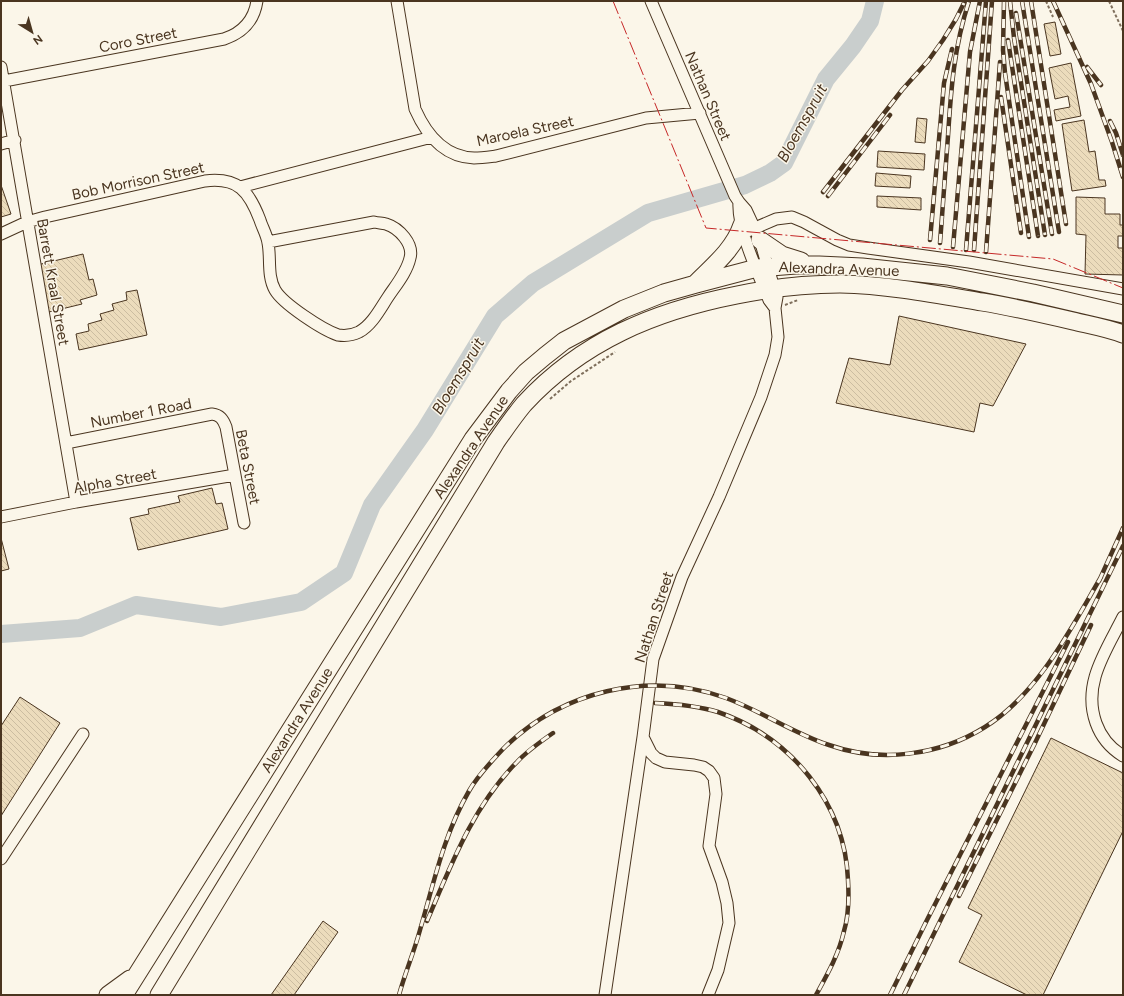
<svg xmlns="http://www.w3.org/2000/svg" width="1124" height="996" viewBox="0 0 1124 996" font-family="Figtree,sans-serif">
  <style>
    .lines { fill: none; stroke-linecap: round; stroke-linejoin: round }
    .river { stroke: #c9cecd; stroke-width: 18 }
    .building { fill: url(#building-back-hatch); stroke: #4a3520 }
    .minor-casing { stroke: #4a3520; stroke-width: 13 }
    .highway-casing { stroke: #4a3520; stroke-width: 19 }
    .path { stroke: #7f6f5c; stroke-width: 2; stroke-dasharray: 3 2; stroke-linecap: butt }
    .minor { stroke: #fbf6e9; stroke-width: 11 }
    .highway { stroke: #fbf6e9; stroke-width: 17 }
    .rail-casing { stroke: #4a3520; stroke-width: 4.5 }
    .rail { stroke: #fbf6e9; stroke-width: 3; stroke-dasharray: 9; stroke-linecap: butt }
    .power { stroke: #c62828; stroke-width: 1; stroke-dasharray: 14 3 2 3; stroke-linecap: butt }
    .labels { text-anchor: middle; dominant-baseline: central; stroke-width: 3; stroke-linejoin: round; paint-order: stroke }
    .street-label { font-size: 15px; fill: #4a3520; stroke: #fbf6e9 }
    .water-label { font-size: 16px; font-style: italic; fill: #4a3520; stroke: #fbf6e9 }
  </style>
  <defs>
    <pattern id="building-back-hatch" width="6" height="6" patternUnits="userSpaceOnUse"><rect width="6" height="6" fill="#ecdcbc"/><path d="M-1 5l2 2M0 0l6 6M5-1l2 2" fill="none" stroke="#ccbda1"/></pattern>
  </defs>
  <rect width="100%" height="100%" fill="#fbf6e9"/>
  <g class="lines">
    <path class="river" d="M1 634 80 628 136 605 221 617 301 602 344 573 372 505 425 430 495 316 533 283 648 213 745 185 770 173 784 163 826 79 853 46 870 21 875 1"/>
  </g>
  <path class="building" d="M1055 22 1061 54 1050 56 1044 24Z
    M1071 63 1081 116 1056 121 1054 110 1070 107 1068 96 1055 99 1049 68Z
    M917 118 927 119 925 143 915 142Z
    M1084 120 1089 152 1095 151 1099 180H1105L1106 186 1072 191 1062 124Z
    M878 151 925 154 924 170 877 167Z
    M876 173 911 176 910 188 875 186Z
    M1 185 11 214 1 217Z
    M877 196 921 198V210L877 207Z
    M1076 197 1105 198V214H1120V225H1123V236H1118V248H1123V275L1085 274 1086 235 1076 234Z
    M83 254 89 280 93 279 97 295 80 300 82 304 49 312 37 265Z
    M137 290 147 335 79 350 76 334 89 331 88 324 102 320 100 314 114 310 112 304 127 300 126 292Z
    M899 316 1026 344 993 406 980 403 974 432 836 403 849 358 890 365Z
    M212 488 216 504 222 503 228 529 138 550 130 518 149 514 148 509 180 502 178 496Z
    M1 538 9 569 1 571Z
    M20 697 60 723 1 816V726Z
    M1051 738 1123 773V831L1043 995H1027L959 962 982 915 968 908Z
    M323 921 338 932 294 995H271Z"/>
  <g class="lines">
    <defs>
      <path id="minor" d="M397 1 415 109C426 134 444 157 474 158 481 158 488 157 496 156L646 118 700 113
        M651 1 735 196 739 202 746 210 760 240 774 288 777 297 775 308 778 337 775 355 761 397 719 497 682 577 653 659 643 737 651 753 656 758 665 762 694 765 703 767 709 771 714 778 716 794 709 846 722 882 727 903 729 923 718 970 708 995
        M1 67 76 502
        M4 81 224 39C242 33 254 21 257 1
        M1 144 15 140
        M240 187 432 137
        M739 202C737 229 759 275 769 300L775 308
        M748 231 776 219 792 217 804 222 837 240 849 245 868 248 969 262 1123 289
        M1 234 27 222 45 217 205 181C238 177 249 191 260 220 262 227 267 235 268 243 271 258 267 276 275 290 283 304 323 330 338 335 345 336 353 335 359 332 372 325 380 309 388 297 396 285 407 272 410 258 414 244 399 228 386 224 382 223 378 223 374 222L268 242
        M66 443 212 414C220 415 223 419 226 427L244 523
        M1 517 76 502 235 475
        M1123 617C1106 651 1082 684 1096 723 1101 737 1110 748 1123 756
        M1 859 83 734
        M605 995 643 737"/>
      <path id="highway" d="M760 240 782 255 801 261
        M696 283C713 266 734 249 742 225
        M108 995 130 979
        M124 995 473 439 509 391 526 372 545 356 564 341 624 309 664 293 696 284 757 268 796 265H819L862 267 947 276 1033 293 1123 314
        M159 995 496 442C505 429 514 416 524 404 582 341 655 311 737 295 771 288 805 284 840 284 888 285 935 294 982 302 1013 307 1043 314 1073 321 1090 325 1107 328 1123 334"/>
    </defs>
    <use href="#minor" class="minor-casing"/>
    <use href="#highway" class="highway-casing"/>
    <path class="path" d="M1046 1 1053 17
      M1109 1 1123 31
      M785 305 798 300
      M550 399 571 381 615 352"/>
    <use href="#minor" class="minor"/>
    <use href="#highway" class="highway"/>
    <defs>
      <path id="rail" d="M1004 1 1003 50 1005 73 1029 237
        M1010 1 1014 38 1045 235
        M1022 1 1059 232
        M1031 1 1066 224
        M1053 1 1091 84 1112 142 1123 177
        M1016 13 1052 234
        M1008 40 1038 236
        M1087 67 1101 85
        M1001 97 1021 233
        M1110 121 1116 133 1123 155
        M823 192 902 90 928 61 943 40 956 19 964 3
        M828 196 890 115
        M930 240 944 83 952 49
        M940 243C943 207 945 172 948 136 951 89 954 47 969 1
        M953 247 970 52 980 1
        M966 250 986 1
        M974 250 992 1
        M986 252 1000 62
        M1099 581 1123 528
        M655 703C677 704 698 706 718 712 791 737 845 803 848 880 849 897 849 915 844 931 839 954 827 975 816 995
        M959 896 1035 743 1091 625
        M427 921C451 865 473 806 517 762 527 751 540 742 553 733
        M399 995C405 973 414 952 420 930 434 882 444 834 469 791 478 775 491 762 503 749 561 691 648 670 726 698 761 711 793 733 829 745 880 763 939 756 985 727 1038 694 1070 630 1101 577
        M890 995 927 920 1068 642
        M904 995 1123 546"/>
    </defs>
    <use href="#rail" class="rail-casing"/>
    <use href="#rail" class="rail"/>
    <path class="power" d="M613 1 706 228 1053 259 1123 288"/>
  </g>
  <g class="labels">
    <g class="street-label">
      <text transform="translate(138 40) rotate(-11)">Coro Street</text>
      <text transform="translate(708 96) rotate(67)">Nathan Street</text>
      <text transform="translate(525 131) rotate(-12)">Maroela Street</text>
      <text transform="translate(138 181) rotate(-12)">Bob Morrison Street</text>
      <text transform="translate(839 269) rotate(2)">Alexandra Avenue</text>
      <text transform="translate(53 282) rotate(80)">Barrett Kraal Street</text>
      <text transform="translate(141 413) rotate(-11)">Number 1 Road</text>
      <text transform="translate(471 447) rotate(-56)">Alexandra Avenue</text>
      <text transform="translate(248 467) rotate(79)">Beta Street</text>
      <text transform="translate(115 481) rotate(-10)">Alpha Street</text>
      <text transform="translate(654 617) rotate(-72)">Nathan Street</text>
      <text transform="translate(297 720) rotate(-58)">Alexandra Avenue</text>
    </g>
    <g class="water-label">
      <text transform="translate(802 123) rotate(-61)">Bloemspruit</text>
      <text transform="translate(458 376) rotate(-59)">Bloemspruit</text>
    </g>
  </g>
  <rect width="1124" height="996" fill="none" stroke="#4a3520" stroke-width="4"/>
  <g transform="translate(32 32) rotate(143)" stroke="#fbf6e9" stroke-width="3" paint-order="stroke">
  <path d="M0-3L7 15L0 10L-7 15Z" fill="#4a3520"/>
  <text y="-6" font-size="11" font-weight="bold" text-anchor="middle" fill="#4a3520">N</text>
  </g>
</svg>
